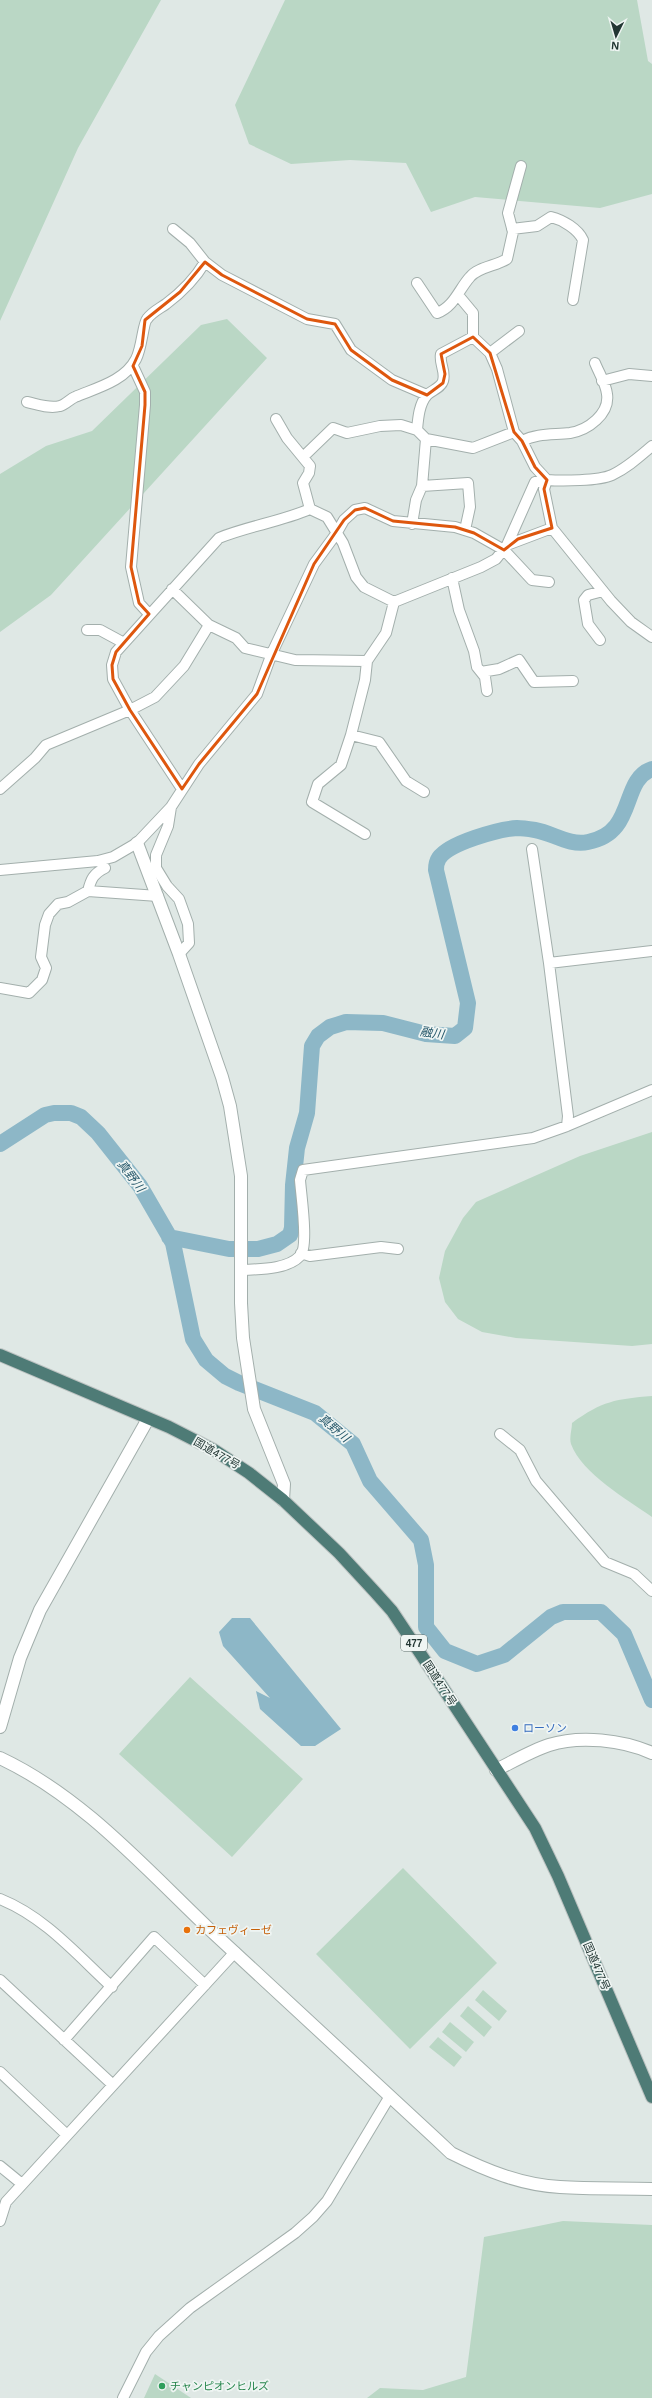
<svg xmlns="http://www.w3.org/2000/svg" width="652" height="2398" viewBox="0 0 652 2398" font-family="Arial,'Noto Sans JP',sans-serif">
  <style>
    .green { fill: #bad7c5 }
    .water { fill: #8db7c7 }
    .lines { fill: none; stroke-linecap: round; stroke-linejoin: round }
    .river { stroke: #8db7c7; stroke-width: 16 }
    .minor-casing { stroke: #a3afac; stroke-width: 12 }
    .tertiary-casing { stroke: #a3afac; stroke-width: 14 }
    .trunk-casing { stroke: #bdc3c2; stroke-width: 14 }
    .minor { stroke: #fff; stroke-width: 10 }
    .tertiary { stroke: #fff; stroke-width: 12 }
    .trunk { stroke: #4e7b76; stroke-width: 12 }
    .marked { fill: none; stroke: #de570e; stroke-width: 3; stroke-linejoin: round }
    .shop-dot { fill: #3f7fe0; stroke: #eff5f3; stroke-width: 1.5 }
    .food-dot { fill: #e8710a; stroke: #eff5f3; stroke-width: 1.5 }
    .leisure-dot { fill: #2e9e5b; stroke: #eff5f3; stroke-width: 1.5 }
    .labels { text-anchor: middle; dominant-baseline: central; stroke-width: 3.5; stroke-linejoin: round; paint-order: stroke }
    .shield { fill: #eff5f3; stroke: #606f6d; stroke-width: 1 }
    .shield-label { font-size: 10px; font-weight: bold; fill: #223633 }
    .street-label { font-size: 11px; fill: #223633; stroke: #eff5f3 }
    .shop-label { font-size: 11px; fill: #366cbe; stroke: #eff5f3; text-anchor: start }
    .food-label { font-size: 11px; fill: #c56008; stroke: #eff5f3; text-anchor: start }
    .leisure-label { font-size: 11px; fill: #27864d; stroke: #eff5f3; text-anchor: start }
    .water-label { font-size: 12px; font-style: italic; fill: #245669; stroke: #eff5f3 }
  </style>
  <rect width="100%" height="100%" fill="#dfe8e5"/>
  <path class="green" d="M0 0H161L78 148 0 321Z
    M285 0H637L648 61 652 64V194L600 208 475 197 431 212 406 163 350 160 291 164 249 144 235 105Z
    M227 319 267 358 51 595 0 632V474L46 446 92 431 201 325Z
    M652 1132V1344L632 1346 516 1338 482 1332 458 1319 445 1302 439 1278 445 1251 463 1218 476 1202 580 1156Z
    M652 1396V1517C627 1499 582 1474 571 1444 569 1438 572 1429 572 1423 602 1401 616 1399 652 1396Z
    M190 1677 303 1779 232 1857 119 1754Z
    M403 1868 497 1963 410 2049 316 1954Z
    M483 1990 507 2011 499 2021 475 2000Z
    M468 2006 492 2027 484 2037 460 2016Z
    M450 2022 474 2042 466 2052 442 2032Z
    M438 2037 462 2057 454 2067 429 2047Z
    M563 2221 652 2225V2398H367L380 2388 423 2390 466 2377 484 2237Z
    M155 2374 191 2398H144Z"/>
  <path class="water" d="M232 1618H250L341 1729 315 1746H301L260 1709 256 1691 270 1698 223 1646 219 1632Z"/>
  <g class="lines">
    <path class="river" d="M0 1144 45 1115 54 1113H71L81 1117 98 1133 140 1186 173 1243 193 1339 206 1360 225 1376 239 1383 315 1413 353 1444 370 1481 421 1540 426 1565V1627L445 1651 477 1664 504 1655 551 1617 563 1612H601L624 1634 652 1700
      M169 1237 229 1249H258L277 1244 290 1235 292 1228 293 1185 297 1148 307 1113 312 1046 318 1036 330 1027 346 1022 383 1023 426 1034 455 1036 465 1028 468 1003 436 870C436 866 437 861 439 858 449 843 499 829 517 828 523 828 529 829 535 830 553 833 569 846 588 842 637 833 620 780 652 769"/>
    <defs>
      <path id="minor" d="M173 229 190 243 205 262 222 275 307 319 335 324 351 350 392 380 427 395
        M512 229 537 226 551 217C563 220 578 229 583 240L573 300
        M417 283 437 313C454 307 459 289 470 277 478 267 496 266 507 259L513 232 508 213 521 166
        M473 337 490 353 497 369 514 432 522 441 535 467 547 480
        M490 353 519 331
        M133 366 145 392V405L131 567 139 603 149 614
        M602 381 629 374 652 376
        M27 402C37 404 49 409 60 406 65 405 70 399 75 397 96 388 125 381 136 359 142 348 143 323 147 319 152 312 159 309 166 304 182 292 195 279 205 262
        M276 419 287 438 310 466 309 473 303 483 310 509
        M417 430C418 419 419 404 427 395 432 390 441 388 443 381 446 371 439 364 441 354L473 337V313L458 295
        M522 441C537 433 554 435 570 433 588 430 610 414 607 394 606 384 599 373 595 363
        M652 446C639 457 627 468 612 475 599 481 561 481 547 480L544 489 552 528 611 601 631 622 652 637
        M303 457 333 428 347 433 380 426 401 425 417 430 426 439 473 448 514 432
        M422 486 468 483 470 507 465 530
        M412 524 416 500 422 486 426 439
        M507 545 552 528
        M452 578 459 610 474 651 477 667 485 677 487 691
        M172 589 209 625 236 638 245 648 295 660 367 661
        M87 630H100L124 643
        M600 640 588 624 584 600 588 595 603 591
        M481 672 499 669 519 660 534 682 573 681
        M351 735 365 680 367 661 386 633 394 602 481 567 496 559 507 545 535 482 547 480
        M0 789 35 758 46 745 130 710 155 697 184 666 209 625
        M182 789 130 710 113 679 112 665 116 652 219 538C248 526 280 522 310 509L327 517 343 543 356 577 364 587 394 602
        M171 807 168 826 156 855V868L167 886 179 899 188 924 189 943 179 954
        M365 834 312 802 318 784 341 765 351 735 379 742 406 781 424 792
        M532 849 549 963 568 1116 567 1126
        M0 870 98 861 113 857 137 843 171 807 199 764 257 694 272 653 314 564 336 534 344 520 355 510 365 508 393 521 455 527 474 533 504 550 532 580 549 582
        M88 891C91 879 93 874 105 868
        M549 963 652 951
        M0 988 29 993 42 980 46 968 41 957 45 925 49 914 58 904 68 902 88 891 158 896
        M301 1253 310 1256 381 1247 398 1249
        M241 1270C258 1269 287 1270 300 1256 309 1247 301 1195 300 1180L303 1170 533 1138 567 1126 652 1090
        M500 1434 520 1450 536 1481 605 1562 634 1574 652 1591
        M0 1899C45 1917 77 1955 112 1987
        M0 1980 113 2085
        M64 2040 154 1937 205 1985
        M0 2072 67 2135
        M0 2166 22 2184
        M0 2221 6 2202 235 1952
        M123 2398 146 2352 159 2336 190 2308 295 2233 313 2217 327 2201 390 2096"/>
      <path id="tertiary" d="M137 843 179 954 222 1077 230 1106 241 1176V1303L243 1338 254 1409 284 1484 283 1500
        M0 1727 20 1658 40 1610 148 1419
        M0 1758C81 1796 143 1866 207 1927 288 2002 370 2077 451 2153 485 2170 521 2185 560 2187 591 2189 622 2188 652 2189
        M496 1770C514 1761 531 1751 549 1745 580 1735 623 1740 652 1753"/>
      <path id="trunk" d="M0 1355 169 1427 214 1450 249 1473 283 1500 339 1553 375 1592 392 1611 422 1656 535 1828 558 1876 652 2097"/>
    </defs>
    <use href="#minor" class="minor-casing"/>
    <use href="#tertiary" class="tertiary-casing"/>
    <use href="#trunk" class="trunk-casing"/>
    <use href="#minor" class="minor"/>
    <use href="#tertiary" class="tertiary"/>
    <use href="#trunk" class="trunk"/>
  </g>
  <path class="marked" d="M205 262 222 275 307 319 335 324 351 350 392 380 427 395 443 383 445 374 441 354 473 337 490 353 514 432 522 441 535 467 547 480 544 489 552 528 518 539 504 550 474 533 455 527 393 521 365 508 355 510 344 520 314 564 257 694 199 764 182 789 130 710 113 679 112 665 116 652 149 614 139 603 131 567 145 405V392L133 366 142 346 145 320 180 292Z"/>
  <circle class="shop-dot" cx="515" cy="1728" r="4"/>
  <circle class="food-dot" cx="187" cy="1930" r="4"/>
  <circle class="leisure-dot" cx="162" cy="2386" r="4"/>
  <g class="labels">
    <rect class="shield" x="401" y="1635" width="26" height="16" rx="3"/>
    <g class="shield-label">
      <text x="414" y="1643">477</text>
    </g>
    <g class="street-label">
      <text transform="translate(217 1453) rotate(30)">国道477号</text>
      <text transform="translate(440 1683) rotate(57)">国道477号</text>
      <text transform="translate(597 1966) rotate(67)">国道477号</text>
    </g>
    <g class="shop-label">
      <text x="523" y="1728">ローソン</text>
    </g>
    <g class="food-label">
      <text x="195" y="1930">カフェヴィーゼ</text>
    </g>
    <g class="leisure-label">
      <text x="170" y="2386">チャンピオンヒルズ</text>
    </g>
    <g class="water-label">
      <text transform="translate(432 1033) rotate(8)">融川</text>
      <text transform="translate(131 1176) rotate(53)">真野川</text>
      <text transform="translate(334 1428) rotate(40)">真野川</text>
    </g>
  </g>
  <g transform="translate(616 36) rotate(185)" stroke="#eff5f3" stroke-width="3" paint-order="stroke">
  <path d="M0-3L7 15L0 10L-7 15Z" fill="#223633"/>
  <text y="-6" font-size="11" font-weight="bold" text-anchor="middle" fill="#223633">N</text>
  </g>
</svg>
